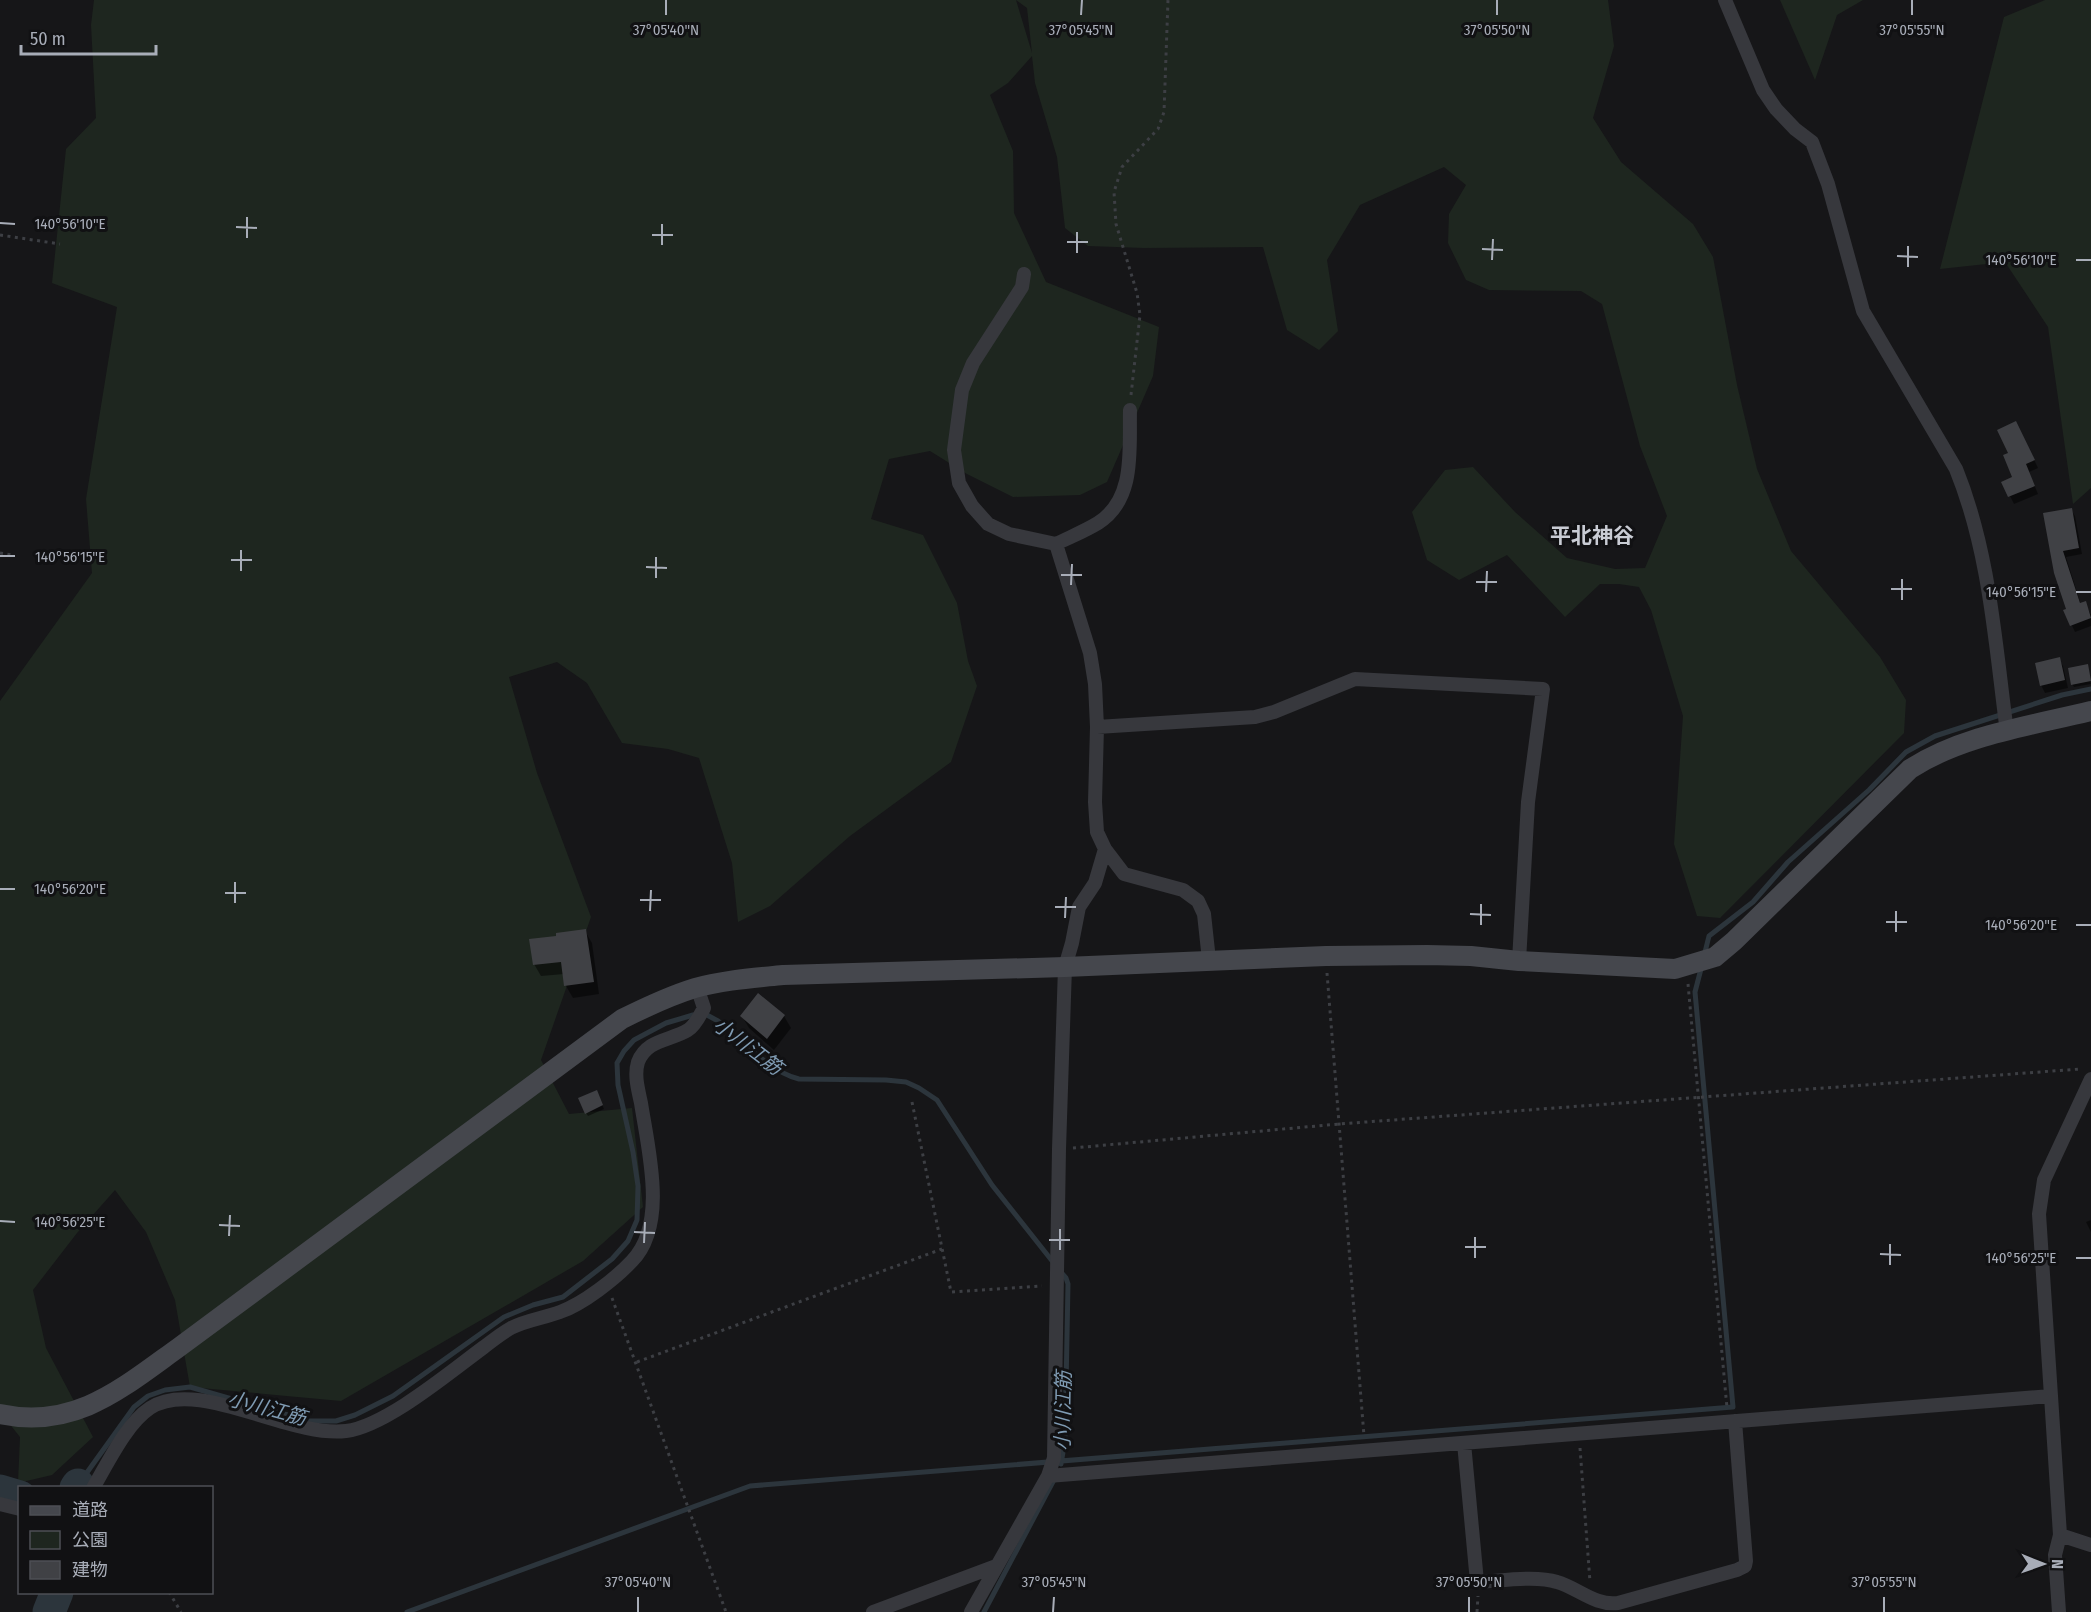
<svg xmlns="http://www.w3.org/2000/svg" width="2091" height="1612" viewBox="0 0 2091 1612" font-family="'Fira Sans Condensed','Noto Sans JP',sans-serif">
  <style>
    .green { fill: #1e261f }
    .shadow { fill: #0007 }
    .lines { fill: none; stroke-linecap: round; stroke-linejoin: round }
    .stream { stroke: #2c353c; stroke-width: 5 }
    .river { stroke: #2c353c; stroke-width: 33 }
    .building { fill: #404145 }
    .path { stroke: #3d3f44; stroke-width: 3; stroke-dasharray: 3 4.5; stroke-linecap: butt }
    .street { stroke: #37383d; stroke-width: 14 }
    .secondary { stroke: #45474d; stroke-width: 20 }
    .ticks { fill: none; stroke: #a8adb8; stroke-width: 2 }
    .labels { text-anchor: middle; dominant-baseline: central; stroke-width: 6; stroke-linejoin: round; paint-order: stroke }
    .water-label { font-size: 20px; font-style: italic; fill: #7f9bb3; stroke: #111113 }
    .quarter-label { font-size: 21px; font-weight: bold; fill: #c9ccd4; stroke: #111113 }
    .ticks-label { font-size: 15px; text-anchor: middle; fill: #a8adb8; stroke: #111113; stroke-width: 6; stroke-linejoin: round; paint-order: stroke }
  </style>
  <rect width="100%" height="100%" fill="#161618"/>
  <path class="green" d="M94 0H1016L1032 53 1027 8 1016 0H1608L1614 46 1593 118 1621 162 1693 224 1713 257 1737 385 1757 469 1791 551 1880 657 1906 700 1904 733 1720 918 1697 916 1674 844 1683 716 1651 610 1639 587 1619 584H1600L1565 617 1507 555 1459 580 1427 560 1412 512 1445 470 1473 467 1515 512 1567 558 1615 569 1645 568 1667 516 1640 446 1602 304 1581 291 1489 290 1466 280 1448 243 1449 214 1466 185 1444 167 1360 205 1327 260 1338 331 1319 350 1287 330 1263 247 1144 248 1088 246 1065 228 1057 157 1035 83 1032 56 1008 83 990 95 1013 151 1014 213 1046 282 1159 327 1153 376 1107 482 1080 495 1013 497 967 474 930 451 889 459 871 519 923 535 957 603 968 661 977 686 951 762 850 836 770 906 738 922 732 863 699 758 668 749 622 743 587 683 557 662 509 677 537 773 591 917 541 1060 569 1114 632 1108 643 1207 583 1261 341 1401 190 1387 175 1300 146 1232 115 1190 77 1233 33 1290 46 1348 93 1437 52 1475 18 1483 20 1437 0 1412V701L92 573 86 499 117 307 52 283 66 149 96 118 91 25Z
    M1780 0H1863L1837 15 1815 80Z
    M2045 0H2091V488L2073 504 2048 327 2005 262 1940 269 2004 17Z"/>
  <path class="shadow" d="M2020 430 2038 468 2029 472 2038 494 2014 504 2003 482 2014 478 2010 454Z
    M2071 510 2075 516 2082 554 2066 557 2081 605 2085 603 2091 615V626L2075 632 2065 611 2068 610 2055 572Z
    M2059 659 2063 666 2068 688 2045 693 2041 685Z
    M2087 666 2091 684 2074 687 2072 684Z
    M585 931 592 943 599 994 573 998 566 986 564 974 541 976 534 964 558 937Z
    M742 1016H784L791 1028 774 1050 749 1028Z
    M598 1095 604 1109 588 1116 586 1113Z
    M2091 1220V1232L2086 1222Z"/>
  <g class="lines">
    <path class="stream" d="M1704 956 1709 936 1753 902 1788 862 1869 790 1906 752 1935 736 2062 695 2091 689
      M1059 1270 1066 1278 1068 1284 1065 1440 1061 1464
      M78 1485 134 1407 148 1396 165 1390 190 1387 309 1421H336L355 1415 393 1396 504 1317 533 1305 563 1297 612 1259 628 1241 637 1220 638 1186 633 1152 618 1085 617 1063 624 1051 634 1040 666 1023 693 1015H707L718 1021C740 1039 770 1072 799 1079L886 1080 906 1082 919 1088 937 1100 992 1185 1053 1262
      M407 1612 750 1486 1733 1407 1695 992 1702 965
      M984 1612 1056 1476"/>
    <path class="river" d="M76 1488 78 1485 79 1488
      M0 1491 20 1497
      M49 1612 57 1592"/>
  </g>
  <path class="building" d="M2016 421 2035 460 2026 464 2035 486 2008 497 2001 482 2012 477 2003 455 2008 453 1997 430Z
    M2072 508 2079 548 2063 551 2080 603 2086 601 2091 618 2070 626 2063 610 2066 609 2054 573 2043 513Z
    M2060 657 2065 680 2040 686 2035 663Z
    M2088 664 2091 681 2071 685 2068 668Z
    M586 929 594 982 564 986 561 962 533 965 529 939 556 936V933Z
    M758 993 785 1015 767 1039 740 1016Z
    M597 1090 603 1105 585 1114 578 1098Z"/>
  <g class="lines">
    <path class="path" d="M0 235 60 244
      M1131 395 1140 315 1137 293 1116 224 1114 192 1122 167 1158 129 1164 112 1168 0
      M0 553 12 555
      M1327 973 1364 1436
      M1688 984 1727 1408
      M912 1102 951 1292 1042 1286
      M1073 1148 1339 1124 2080 1069
      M612 1298 726 1612
      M637 1362 942 1249
      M1580 1448 1590 1582
      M169 1592 181 1612
      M1477 1612 1478 1596"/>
    <path class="street" d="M1725 0 1763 90 1776 109 1795 129 1812 142 1828 184 1863 311 1956 469C1990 553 1995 643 2007 732
      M1024 274 1022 287 973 363 962 390 954 450 959 483 972 506 988 524 1009 534 1056 544
      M1130 410C1129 449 1136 499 1098 523 1085 531 1070 537 1056 544L1090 653 1095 684 1097 727 1095 802 1097 832 1105 849 1124 874 1183 890 1198 901 1204 914 1209 960
      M1097 727 1255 717 1274 712 1355 679 1543 689 1528 802 1519 961
      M2051 1396 2060 1535 2055 1555 2059 1612
      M1464 1443 1477 1582C1500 1581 1536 1575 1557 1582 1578 1588 1595 1606 1618 1603L1737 1570 1745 1566 1746 1561 1735 1421
      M1048 1476 1054 1458 1059 1149 1065 967 1072 943 1079 907 1095 883 1105 849
      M93 1488C108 1463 126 1424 150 1408 197 1377 289 1438 346 1431 386 1426 450 1372 484 1347 493 1340 502 1333 511 1328 526 1320 544 1318 560 1312 583 1304 615 1279 632 1261 668 1224 648 1149 641 1103 638 1089 634 1075 638 1062 647 1039 670 1041 688 1030 695 1026 700 1015 704 1008L697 987
      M0 1504 20 1509
      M2060 1535 2091 1545
      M873 1612 996 1566
      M971 1612 1048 1476 2051 1396 2039 1214 2044 1180 2091 1079"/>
    <path class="secondary" d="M0 1414C74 1430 121 1389 178 1348L622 1019C646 1007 669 996 695 988 723 980 754 978 783 975L1065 967 1326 956 1427 955 1471 956 1519 961 1675 969 1715 957 1734 941 1910 769C1963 735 2030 726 2091 711"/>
  </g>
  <path class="ticks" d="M666 15V0M1081 15 1082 0M1497 15V0M1912 15V0M0 223 15 224M236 227 257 228M652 235H673M247 238V217M1067 242H1088M662 245V224M1482 249 1503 250M1077 253V232M1897 256 1918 257M1492 260 1493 239M2076 260H2091M1908 267V246M0 556H15M231 560H252M646 567 667 568M241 571V550M1061 575H1082M656 578V557M1476 582H1497M1071 585 1072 564M1891 589H1912M1486 592 1487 571M2076 592H2091M1902 600V579M0 889H15M225 893H246M640 900H661M235 903V882M1055 907H1076M650 911 651 890M1470 914 1491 915M1065 918 1066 897M1886 922H1907M1481 925V904M2076 925H2091M1896 932V911M0 1221 15 1222M219 1225 240 1226M634 1232 655 1233M229 1236 230 1215M1049 1240H1070M644 1243 645 1222M1465 1247H1486M1060 1250V1229M1880 1254 1901 1255M1475 1258V1237M2076 1258H2091M1890 1265V1244M638 1612V1597M1053 1612 1054 1597M1469 1612V1597M1884 1612V1597"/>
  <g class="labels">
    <g class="water-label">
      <text transform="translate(748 1046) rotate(37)">小川江筋</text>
      <text transform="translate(267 1408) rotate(15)">小川江筋</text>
      <text transform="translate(1063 1411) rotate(-89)">小川江筋</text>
    </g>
    <g class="quarter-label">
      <text x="1592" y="536">平北神谷</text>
    </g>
  </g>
  <g class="ticks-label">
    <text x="666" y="35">37°05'40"N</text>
    <text x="1081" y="35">37°05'45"N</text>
    <text x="1497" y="35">37°05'50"N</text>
    <text x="1912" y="35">37°05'55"N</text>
    <text x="70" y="229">140°56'10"E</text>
    <text x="2021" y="265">140°56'10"E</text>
    <text x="70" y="562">140°56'15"E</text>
    <text x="2021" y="597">140°56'15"E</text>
    <text x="70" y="894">140°56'20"E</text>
    <text x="2021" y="930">140°56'20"E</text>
    <text x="70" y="1227">140°56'25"E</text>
    <text x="2021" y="1263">140°56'25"E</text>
    <text x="638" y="1587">37°05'40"N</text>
    <text x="1054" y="1587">37°05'45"N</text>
    <text x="1469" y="1587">37°05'50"N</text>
    <text x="1884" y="1587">37°05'55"N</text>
  </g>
  <rect x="18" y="1486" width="195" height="108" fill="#111113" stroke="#4d4f55" stroke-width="1.5"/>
  <rect x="30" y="1506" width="30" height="9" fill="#45474d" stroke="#4d4f55" stroke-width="1.5"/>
  <text x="72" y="1516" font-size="18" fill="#a8adb8">道路</text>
  <rect x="30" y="1531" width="30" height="18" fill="#1e261f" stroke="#4d4f55" stroke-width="1.5"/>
  <text x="72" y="1546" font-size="18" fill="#a8adb8">公園</text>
  <rect x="30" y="1561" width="30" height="18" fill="#404145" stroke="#4d4f55" stroke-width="1.5"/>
  <text x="72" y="1576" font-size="18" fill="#a8adb8">建物</text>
  <g transform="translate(2043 1564) rotate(91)" stroke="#111113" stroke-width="4.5" paint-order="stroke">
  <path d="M0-4.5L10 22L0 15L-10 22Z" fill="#a8adb8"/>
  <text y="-9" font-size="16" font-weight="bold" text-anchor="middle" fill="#a8adb8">N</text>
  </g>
  <path d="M21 45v9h135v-9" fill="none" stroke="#a8adb8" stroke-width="3"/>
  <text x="30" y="45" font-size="18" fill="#a8adb8" stroke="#111113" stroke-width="4.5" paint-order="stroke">50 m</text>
</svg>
